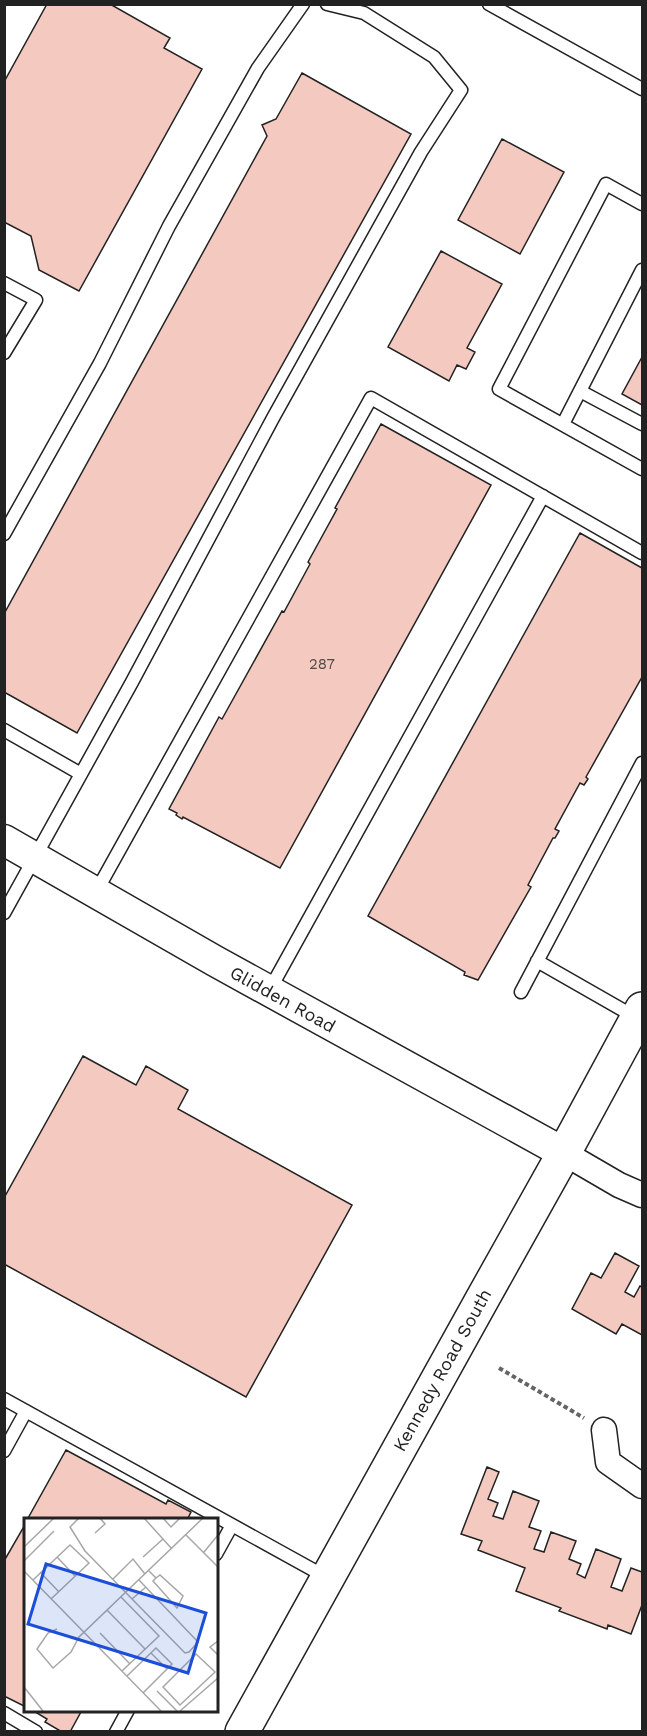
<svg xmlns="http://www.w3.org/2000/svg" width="647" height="1736" viewBox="0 0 647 1736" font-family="'Work Sans',sans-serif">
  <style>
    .building { fill: #f3c9c0; stroke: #222; stroke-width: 1.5 }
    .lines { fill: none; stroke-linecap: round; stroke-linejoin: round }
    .service-casing { stroke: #222; stroke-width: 15 }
    .minor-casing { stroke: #222; stroke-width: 27 }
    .tertiary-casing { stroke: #222; stroke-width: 33 }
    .secondary-casing { stroke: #222; stroke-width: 36 }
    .path { stroke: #646464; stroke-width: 4; stroke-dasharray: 4.5 3; stroke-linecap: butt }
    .service { stroke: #fff; stroke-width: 12 }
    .minor { stroke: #fff; stroke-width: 24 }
    .tertiary { stroke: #fff; stroke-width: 30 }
    .secondary { stroke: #fff; stroke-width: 33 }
    .labels { text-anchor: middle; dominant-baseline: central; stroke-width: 4.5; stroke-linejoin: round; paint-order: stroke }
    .number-label { font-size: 15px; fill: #564c4a }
    .street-label { font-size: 18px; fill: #222; stroke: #fff }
    .inset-road { fill: none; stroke: #a7a7a7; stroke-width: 1.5 }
    .view { fill: #1d4ed8; fill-opacity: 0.15; stroke: #1d4ed8; stroke-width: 3 }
    .inset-edge { fill: none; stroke: #222; stroke-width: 3 }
  </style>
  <rect width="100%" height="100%" fill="#fff"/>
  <path class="building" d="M47 4H110L170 38 164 48 202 69 79 291 39 270 31 236 4 222V82Z
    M302 73 411 134 77 733 4 692V614L267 136 262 125 276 119Z
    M502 139 564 172 520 254 458 220Z
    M441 251 502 284 467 348 475 352 466 369 457 365 449 381 388 347Z
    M642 357V405L622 394Z
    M381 424 491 485 280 868 183 817 182 819 176 815 177 813 169 809 219 717 222 719 282 611 284 612 310 564 308 562 337 509 335 508Z
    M580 533 642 568V677L586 777 588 779 584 785 580 783 555 829 559 831 555 838H553L528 885 531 887 478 980 464 975 465 972 368 916Z
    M83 1056 136 1085 146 1066 188 1090 178 1109 352 1205 246 1397 4 1264V1198Z
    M615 1253 639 1266 625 1292 634 1297 640 1286 642 1287V1335L622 1324 616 1334 572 1309 591 1273 601 1278Z
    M66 1450 166 1504 168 1500 191 1512 187 1520H27Z
    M487 1467 499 1472 488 1499 498 1503 493 1516 503 1519 513 1491 539 1501 529 1527 541 1531 534 1549 544 1552 551 1532 576 1541 569 1559 581 1564 577 1574 585 1578 596 1549 621 1559 611 1587 622 1591 631 1568 642 1572V1605L631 1634 608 1625 607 1629 559 1611 561 1608 516 1591 525 1568 478 1550 482 1541 461 1534Z
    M26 1523V1707L4 1696V1561Z
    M32 1710H82L70 1732H62L45 1722 47 1719Z"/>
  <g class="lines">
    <defs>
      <path id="service" d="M489 4 642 89
        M642 204 606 184 499 389 642 469
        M4 283 36 300 4 353
        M580 391 642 424
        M563 424 642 270
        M4 534 100 363 169 226 258 68 303 4
        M4 730 81 774
        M96 892 371 398 642 553
        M4 913 132 682 273 418 421 152 461 90 434 57 364 13 327 4
        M537 961 635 1017
        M269 991 543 496
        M521 992 642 763
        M4 1399 326 1577
        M4 1451 26 1411
        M216 1554 232 1525
        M4 1713 36 1732
        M116 1732 128 1710"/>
      <path id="minor" d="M564 1153 619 1185 642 1195
        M604 1430 608 1462 642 1486"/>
      <path id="tertiary" d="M4 840 215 961 564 1153"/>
      <path id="secondary" d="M242 1732 484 1296 564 1153 642 1009"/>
    </defs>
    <use href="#service" class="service-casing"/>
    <use href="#minor" class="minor-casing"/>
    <use href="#tertiary" class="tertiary-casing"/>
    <use href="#secondary" class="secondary-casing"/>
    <path class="path" d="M499 1368 584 1418"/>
    <use href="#service" class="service"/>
    <use href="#minor" class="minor"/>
    <use href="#tertiary" class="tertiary"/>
    <use href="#secondary" class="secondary"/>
  </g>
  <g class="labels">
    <g class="number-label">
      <text x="322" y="664">287</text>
    </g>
    <g class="street-label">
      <text transform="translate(283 999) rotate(29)">Glidden Road</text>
      <text transform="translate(442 1370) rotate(-61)">Kennedy Road South</text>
    </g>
  </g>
  <g transform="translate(24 1518)">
    <rect width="194" height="194" fill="#fff"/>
    <path class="inset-road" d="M55 0 46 9 61 33 161 135 165 134 174 124 115 62M120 0 148 31M139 0 147 9 156 0M71 15 81 6 76 0M162 17 194 49M0 29 30 0M180 34 194 17M33 39 51 58M119 39 139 21M0 43 30 13M0 53 137 193M125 53 132 60 129 63 153 90 159 78 136 57 132 60M16 54 35 74M89 61 109 41 121 56M9 62 46 27 65 45 27 81M97 79 135 118 98 153M108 81 122 69M83 92 121 131M33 111 24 115 13 131 29 150 47 134 55 119 179 0M76 115 106 146M194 123 186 129 194 137M127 135 143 151M172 136 191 154 156 187 139 169ZM103 158 132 130 148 146 119 175M0 169 19 193M133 173 153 193M156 193 194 160"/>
    <path class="view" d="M22 46 182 95 164 155 4 106Z"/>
    <rect width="194" height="194" class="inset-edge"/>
  </g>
  <rect width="647" height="1736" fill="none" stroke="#222222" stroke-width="12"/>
</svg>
